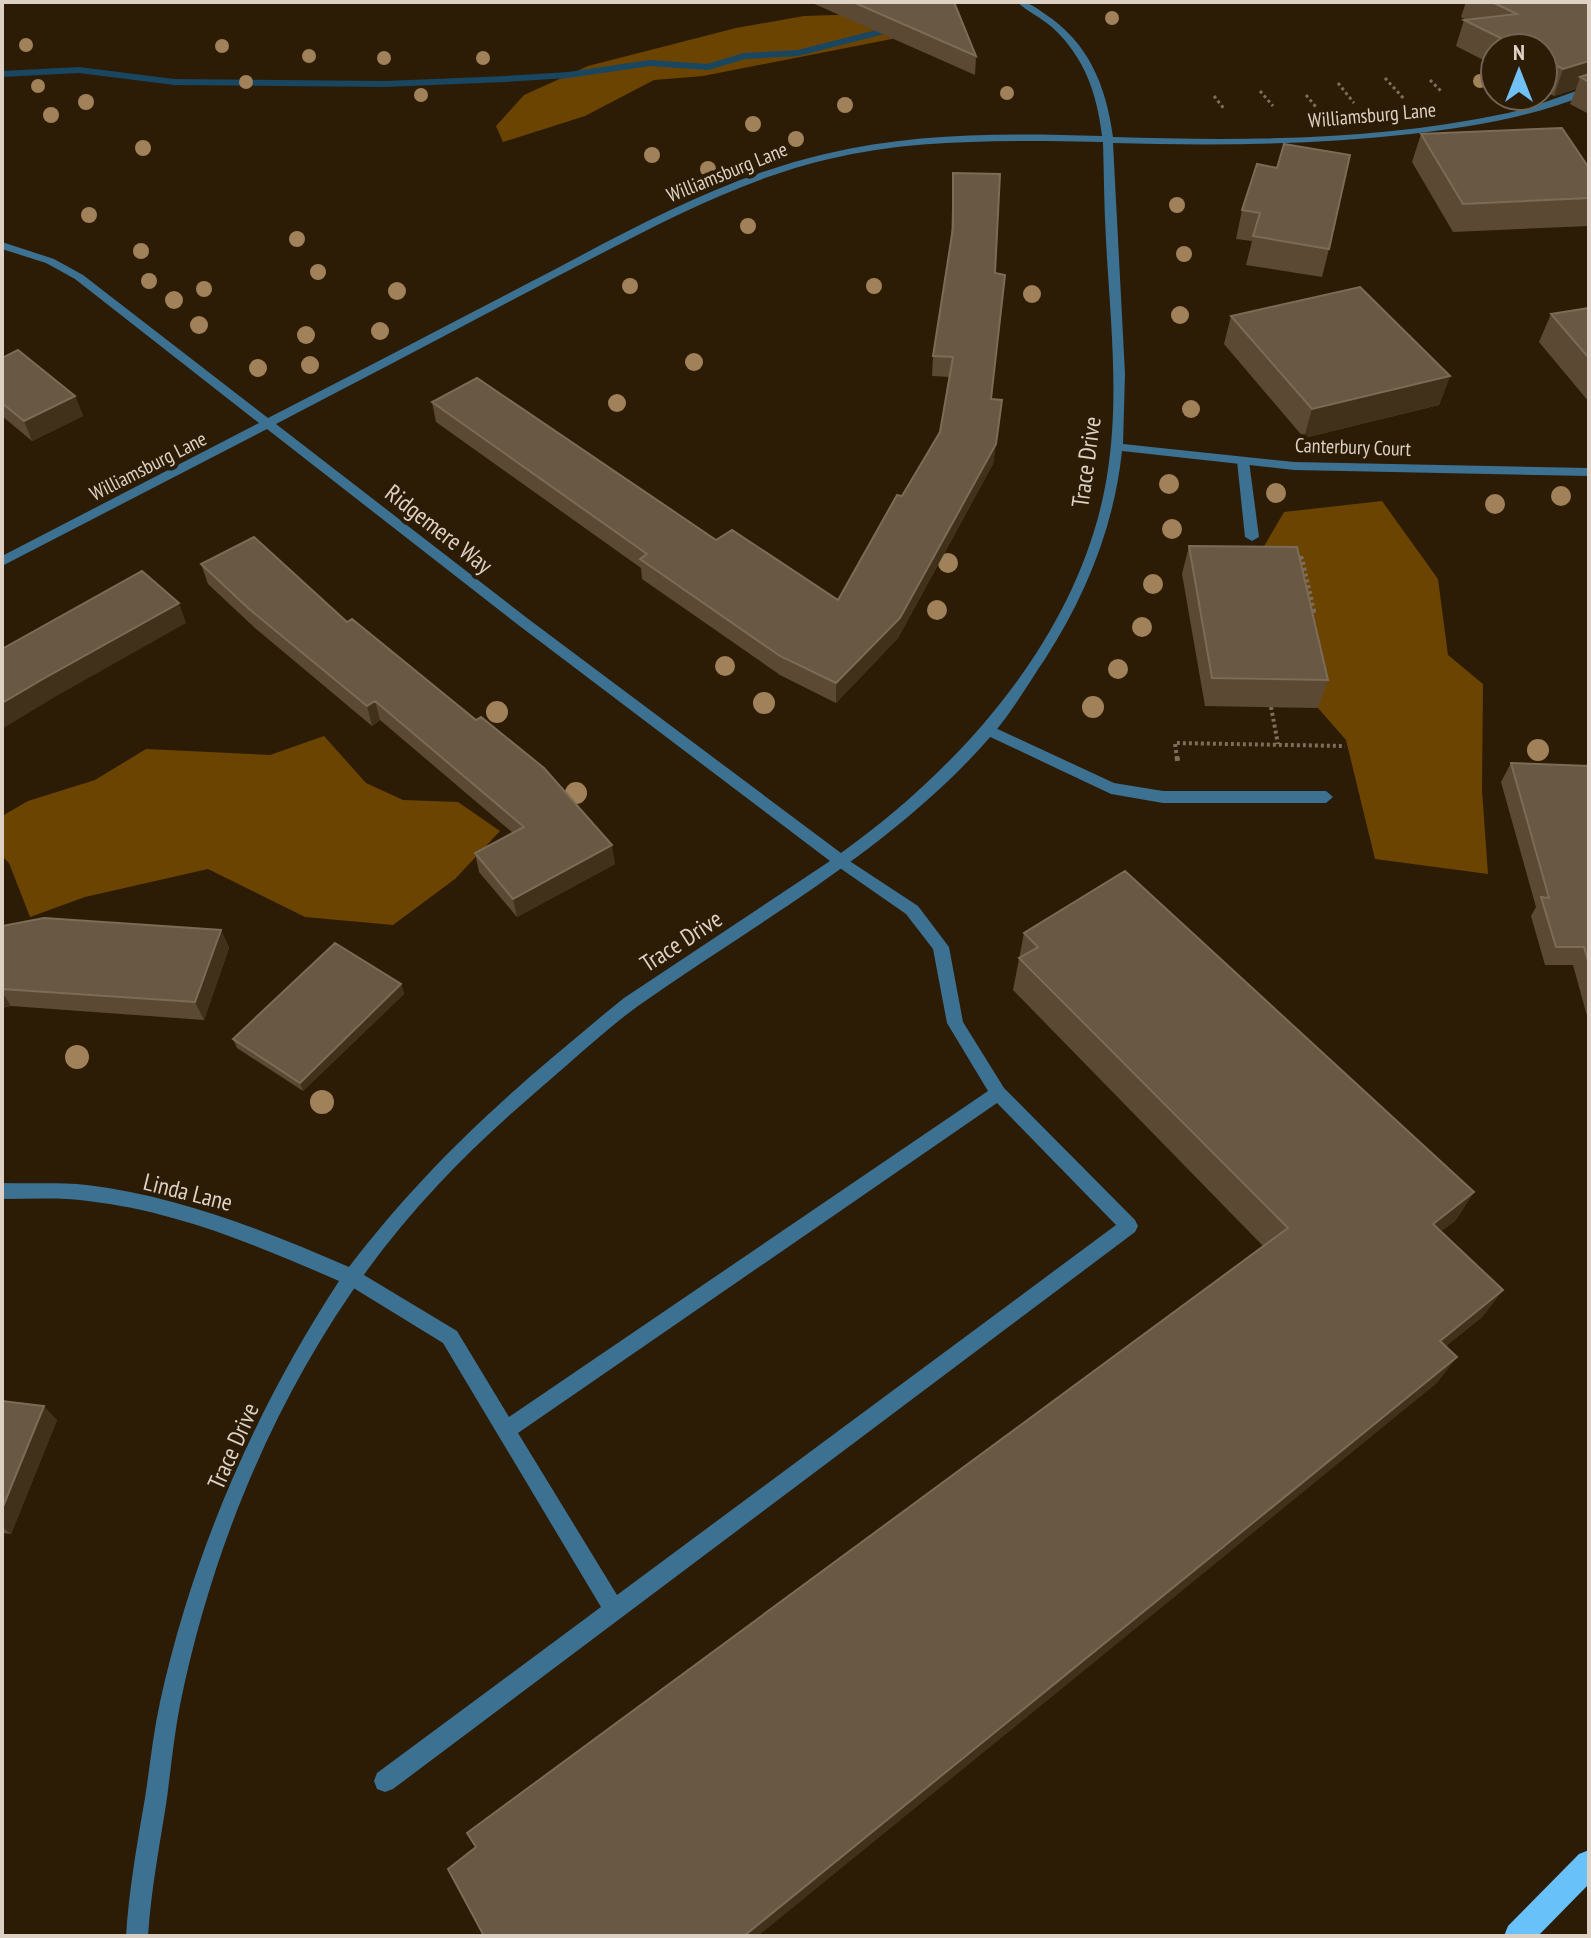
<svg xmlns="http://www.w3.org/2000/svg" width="1591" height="1938" viewBox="0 0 1591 1938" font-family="'PT Sans Narrow',sans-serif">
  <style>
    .forest { fill: #6b4402 }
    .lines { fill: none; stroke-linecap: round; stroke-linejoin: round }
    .stream { fill: #194661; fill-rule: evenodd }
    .path-far2 { stroke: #7c6e5c; stroke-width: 3; stroke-dasharray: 3 3; stroke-linecap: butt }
    .path-far1 { stroke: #7c6e5c; stroke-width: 4; stroke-dasharray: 3 3; stroke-linecap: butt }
    .path { stroke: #7c6e5c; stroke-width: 5; stroke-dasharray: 4 4; stroke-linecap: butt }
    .service { fill: #3c7192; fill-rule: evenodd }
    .minor { fill: #3c7192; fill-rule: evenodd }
    .primary { fill: #68c1f8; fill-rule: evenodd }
    .tree { fill: #a08159 }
    .wall { fill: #5b4933 }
    .shaded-wall { fill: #42311a }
    .building { fill: #695843; stroke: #7b6b57; stroke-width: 2 }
    .labels { text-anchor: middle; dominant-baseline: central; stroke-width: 8; stroke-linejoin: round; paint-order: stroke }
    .far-street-label { font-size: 20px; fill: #dcd1c4; stroke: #2c1c06 }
    .street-label { font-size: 24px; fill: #dcd1c4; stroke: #2c1c06 }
  </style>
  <rect width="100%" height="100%" fill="#2c1c06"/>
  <path class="forest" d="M897 13V38L703 76 654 80 585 116 503 142 496 126 524 95 588 66 736 28 804 16Z
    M1382 501 1438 579 1448 655 1483 684 1482 790 1488 874 1375 859 1346 740 1318 708 1289 576 1263 548 1284 512Z
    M324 736 366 783 403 800 458 802 500 831 455 879 393 925 305 917 208 869 85 897 30 917 9 863 2 856V816L28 801 95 780 146 749 270 755Z"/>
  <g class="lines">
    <path class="stream" d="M900 24 904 25V29L798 56 745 59 708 70 650 66 568 78 506 82 385 87 174 85 79 73 2 77V71L79 67 174 79 385 81 506 76 568 72 650 60 707 64 744 53 798 50Z"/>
    <path class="path-far2" d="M1385 78 1405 100
      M1430 80 1442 92
      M1338 83 1354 103
      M1260 91 1273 106
      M1306 95 1316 107
      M1214 96 1225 110"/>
    <path class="path-far1" d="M1294 558H1302L1314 611 1305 610
      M1271 707 1278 744
      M1177 759 1175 743 1345 746"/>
    <path class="path" d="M1177 757 1178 763"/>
    <path class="service" d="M1243 457 1249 461 1259 537 1252 541 1245 537 1237 461Z
      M989 725 1114 783 1163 791H1326L1333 797 1326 803H1163L1111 794 984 734 982 730Z
      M842 856 918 906 949 947 963 1022 1004 1088 1135 1220 1138 1226 1135 1232 393 1789 385 1792 377 1789 374 1781 377 1773 601 1607 443 1343 347 1284 344 1278 347 1272 353 1270 359 1272 457 1331 509 1417 988 1091 947 1023 933 949 906 914 837 866 834 862 837 858ZM997 1103 1116 1225 617 1595 518 1433Z"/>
    <path class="minor" d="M1017 2C1030 2 1035 7 1045 14 1089 43 1106 86 1113 137 1244 141 1378 141 1508 113 1536 107 1562 95 1589 87V94C1532 117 1472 127 1411 134 1312 145 1213 146 1113 143L1125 374 1123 444 1294 462 1589 468V476L1294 470 1122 451C1114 527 1086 595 1045 659 1028 684 1012 712 992 735 893 849 760 920 638 1006 613 1024 590 1045 567 1065 522 1104 477 1142 437 1186 305 1326 218 1517 180 1705 174 1736 171 1767 167 1798 160 1844 151 1889 148 1936H126C129 1890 137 1844 145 1798 150 1766 153 1734 160 1702 193 1552 255 1410 339 1281 259 1246 176 1211 88 1201 60 1197 31 1199 2 1199V1183C30 1184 59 1182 87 1185 178 1196 266 1231 349 1267 410 1187 476 1122 553 1057 577 1037 600 1017 624 998L830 861 517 624 267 429 2 566V556L259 423 75 279 46 263 2 249V242L54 259 83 275 268 418C362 370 455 321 548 273 637 226 726 177 825 154 916 132 1010 133 1102 136 1097 94 1085 58 1053 28 1042 18 1028 12 1017 2ZM1046 141 1103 142C1104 175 1104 207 1106 240 1110 318 1120 397 1107 476 1082 631 965 764 841 853L527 618 276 424C370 375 463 326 556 277 644 232 731 182 829 159 900 142 973 141 1046 141Z"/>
    <path class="primary" d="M1589 1850V1884L1538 1936H1504L1508 1926 1579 1854Z"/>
  </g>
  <g class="tree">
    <circle cx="1112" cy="18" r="7"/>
    <circle cx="26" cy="45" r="7"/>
    <circle cx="222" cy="46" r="7"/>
    <circle cx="309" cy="56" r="7"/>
    <circle cx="384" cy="58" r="7"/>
    <circle cx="483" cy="58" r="7"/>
    <circle cx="1480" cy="81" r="7"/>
    <circle cx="246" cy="82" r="7"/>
    <circle cx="38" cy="86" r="7"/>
    <circle cx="1007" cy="93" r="7"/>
    <circle cx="421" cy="95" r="7"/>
    <circle cx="86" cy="102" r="8"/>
    <circle cx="845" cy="105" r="8"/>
    <circle cx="51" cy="115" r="8"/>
    <circle cx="753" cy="124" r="8"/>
    <circle cx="796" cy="139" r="8"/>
    <circle cx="143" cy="148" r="8"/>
    <circle cx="652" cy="155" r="8"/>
    <circle cx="708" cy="169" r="8"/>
    <circle cx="1177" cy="205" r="8"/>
    <circle cx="89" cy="215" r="8"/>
    <circle cx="748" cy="226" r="8"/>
    <circle cx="297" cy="239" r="8"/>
    <circle cx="141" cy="251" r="8"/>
    <circle cx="1184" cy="254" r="8"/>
    <circle cx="318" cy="272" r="8"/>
    <circle cx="149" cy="281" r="8"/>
    <circle cx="630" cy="286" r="8"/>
    <circle cx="874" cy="286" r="8"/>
    <circle cx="204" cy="289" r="8"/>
    <circle cx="397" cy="291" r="9"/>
    <circle cx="1032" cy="294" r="9"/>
    <circle cx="174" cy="300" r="9"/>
    <circle cx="1180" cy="315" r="9"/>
    <circle cx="199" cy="325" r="9"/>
    <circle cx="380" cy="331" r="9"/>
    <circle cx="306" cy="335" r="9"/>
    <circle cx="694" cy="362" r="9"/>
    <circle cx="310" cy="365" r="9"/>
    <circle cx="258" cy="368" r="9"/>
    <circle cx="617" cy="403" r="9"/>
    <circle cx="1191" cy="409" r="9"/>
    <circle cx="1169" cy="484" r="10"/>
    <circle cx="1276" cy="493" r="10"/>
    <circle cx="1561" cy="496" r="10"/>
    <circle cx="1495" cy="504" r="10"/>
    <circle cx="1172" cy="529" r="10"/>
    <circle cx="948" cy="563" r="10"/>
    <circle cx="1153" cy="584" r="10"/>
    <circle cx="937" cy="610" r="10"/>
    <circle cx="1142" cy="627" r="10"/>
    <circle cx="725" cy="666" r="10"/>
    <circle cx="1118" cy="669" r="10"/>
    <circle cx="764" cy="703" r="11"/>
    <circle cx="1093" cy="707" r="11"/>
    <circle cx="497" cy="712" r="11"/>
    <circle cx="1538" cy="750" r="11"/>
    <circle cx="576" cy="793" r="11"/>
    <circle cx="77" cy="1057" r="12"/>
    <circle cx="322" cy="1102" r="12"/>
  </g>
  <path class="wall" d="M810 2H954L976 56 975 75Z
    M1466 2H1589V114L1570 104 1576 89 1554 96 1543 90V48H1495V66L1456 46 1464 20H1466L1461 17Z
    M1421 134 1589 168V226L1453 232 1412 162Z
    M1257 164 1329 249 1322 277 1246 265 1252 241 1236 239 1242 210Z
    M953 173 995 273 991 399 1002 400 993 464 898 638 836 703 780 675 642 579 641 568 436 422 432 402 838 600 940 432 950 377 932 376 933 356 951 238Z
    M1589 308V402L1539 342 1551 314Z
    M1231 316 1450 376 1439 405 1304 438 1224 344Z
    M2 358 75 396 83 416 32 441 2 416Z
    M1189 546 1328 680 1318 708 1205 706 1182 574Z
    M201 564 615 864 517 917 479 872 475 853 513 833 380 720 372 726 255 628 208 584Z
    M1511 763 1589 766V1023L1573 965H1545L1531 916 1536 907 1501 782Z
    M2 926 221 930 229 948 204 1020 11 1006 2 1008Z
    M1024 933 1474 1192 1455 1221 1441 1231 1503 1290 1482 1317 1446 1346 1437 1383 1263 1246 1013 990Z
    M401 984 404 994 303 1091 237 1048 233 1039Z
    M2 1401 57 1420 11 1534 2 1533Z"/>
  <path class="shaded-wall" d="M1589 61V82L1580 77 1576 89 1554 96 1563 69Z
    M1450 376 1439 405 1304 438 1312 409Z
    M75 396 83 416 32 441 24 421Z
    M1002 400 993 464 898 638 836 703V683Z
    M179 603 186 623 53 698 2 729V703L43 679Z
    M375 701 380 720 372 726 367 706Z
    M612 845 615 864 517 917 513 899Z
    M221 930 229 948 204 1020 195 1002Z
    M401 984 404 994 303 1091 300 1083Z
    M2 992 11 1006 2 1008Z
    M1474 1192 1455 1221 1414 1252 1433 1224Z
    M1503 1290 1482 1317 1420 1367 1440 1341Z
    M1457 1357 1437 1383 758 1936H744Z
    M44 1406 57 1420 11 1534 2 1527V1509Z"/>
  <path class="building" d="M853 2H954L976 56Z
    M1492 2H1589V61L1563 69 1543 59V48H1521L1464 20 1517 14Z
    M1589 74V82L1580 77Z
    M1562 128 1589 168V198L1463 204 1421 134Z
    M1284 144 1350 155 1329 249 1253 236 1260 213 1242 210 1257 164 1277 168Z
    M953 173 1000 174 995 273 1005 275 991 399 1002 400 996 444 900 618 836 683 780 656 640 559 647 554 432 402 477 378 716 540 732 530 838 600 897 495 902 496 940 432 953 357 933 356 953 228Z
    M1360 287 1450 376 1312 409 1231 316Z
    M1589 308V358L1551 314Z
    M18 350 75 396 24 421 2 403V358Z
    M254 537 347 622 352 619 476 720 481 717 544 768 612 845 513 899 475 853 524 827 375 701 367 706 248 608 201 564Z
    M1189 546 1297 547 1328 680 1212 678Z
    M142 571 179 603 43 679 2 703V649Z
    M1511 763 1589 766V964L1584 947H1556L1541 897 1549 898Z
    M1125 871 1474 1192 1433 1224 1503 1290 1440 1341 1457 1357 744 1936H484L448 1869 476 1847 467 1833 1288 1228 1019 958 1038 947 1024 933Z
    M44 918 221 930 195 1002 2 989V926Z
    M335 943 401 984 300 1083 233 1039Z
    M2 1401 44 1406 2 1509Z"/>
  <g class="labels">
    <g class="far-street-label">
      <text transform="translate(1372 115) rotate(-5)">Williamsburg Lane</text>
      <text transform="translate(727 172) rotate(-22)">Williamsburg Lane</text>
      <text transform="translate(1353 447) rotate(2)">Canterbury Court</text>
      <text transform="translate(148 466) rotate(-27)">Williamsburg Lane</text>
    </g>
    <g class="street-label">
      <text transform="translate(1086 462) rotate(-82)">Trace Drive</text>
      <text transform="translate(439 529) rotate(38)">Ridgemere Way</text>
      <text transform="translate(681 941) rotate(-33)">Trace Drive</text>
      <text transform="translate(188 1192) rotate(14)">Linda Lane</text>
      <text transform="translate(233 1446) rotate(-66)">Trace Drive</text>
    </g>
  </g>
  <rect width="1591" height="1938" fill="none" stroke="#dcd1c4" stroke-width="8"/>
  <g transform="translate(1519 72)"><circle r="38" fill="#2c1c06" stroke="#726452" stroke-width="2"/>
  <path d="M0-6L14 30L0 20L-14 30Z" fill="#71c1f5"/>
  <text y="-12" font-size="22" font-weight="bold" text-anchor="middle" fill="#dcd1c4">N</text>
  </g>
</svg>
